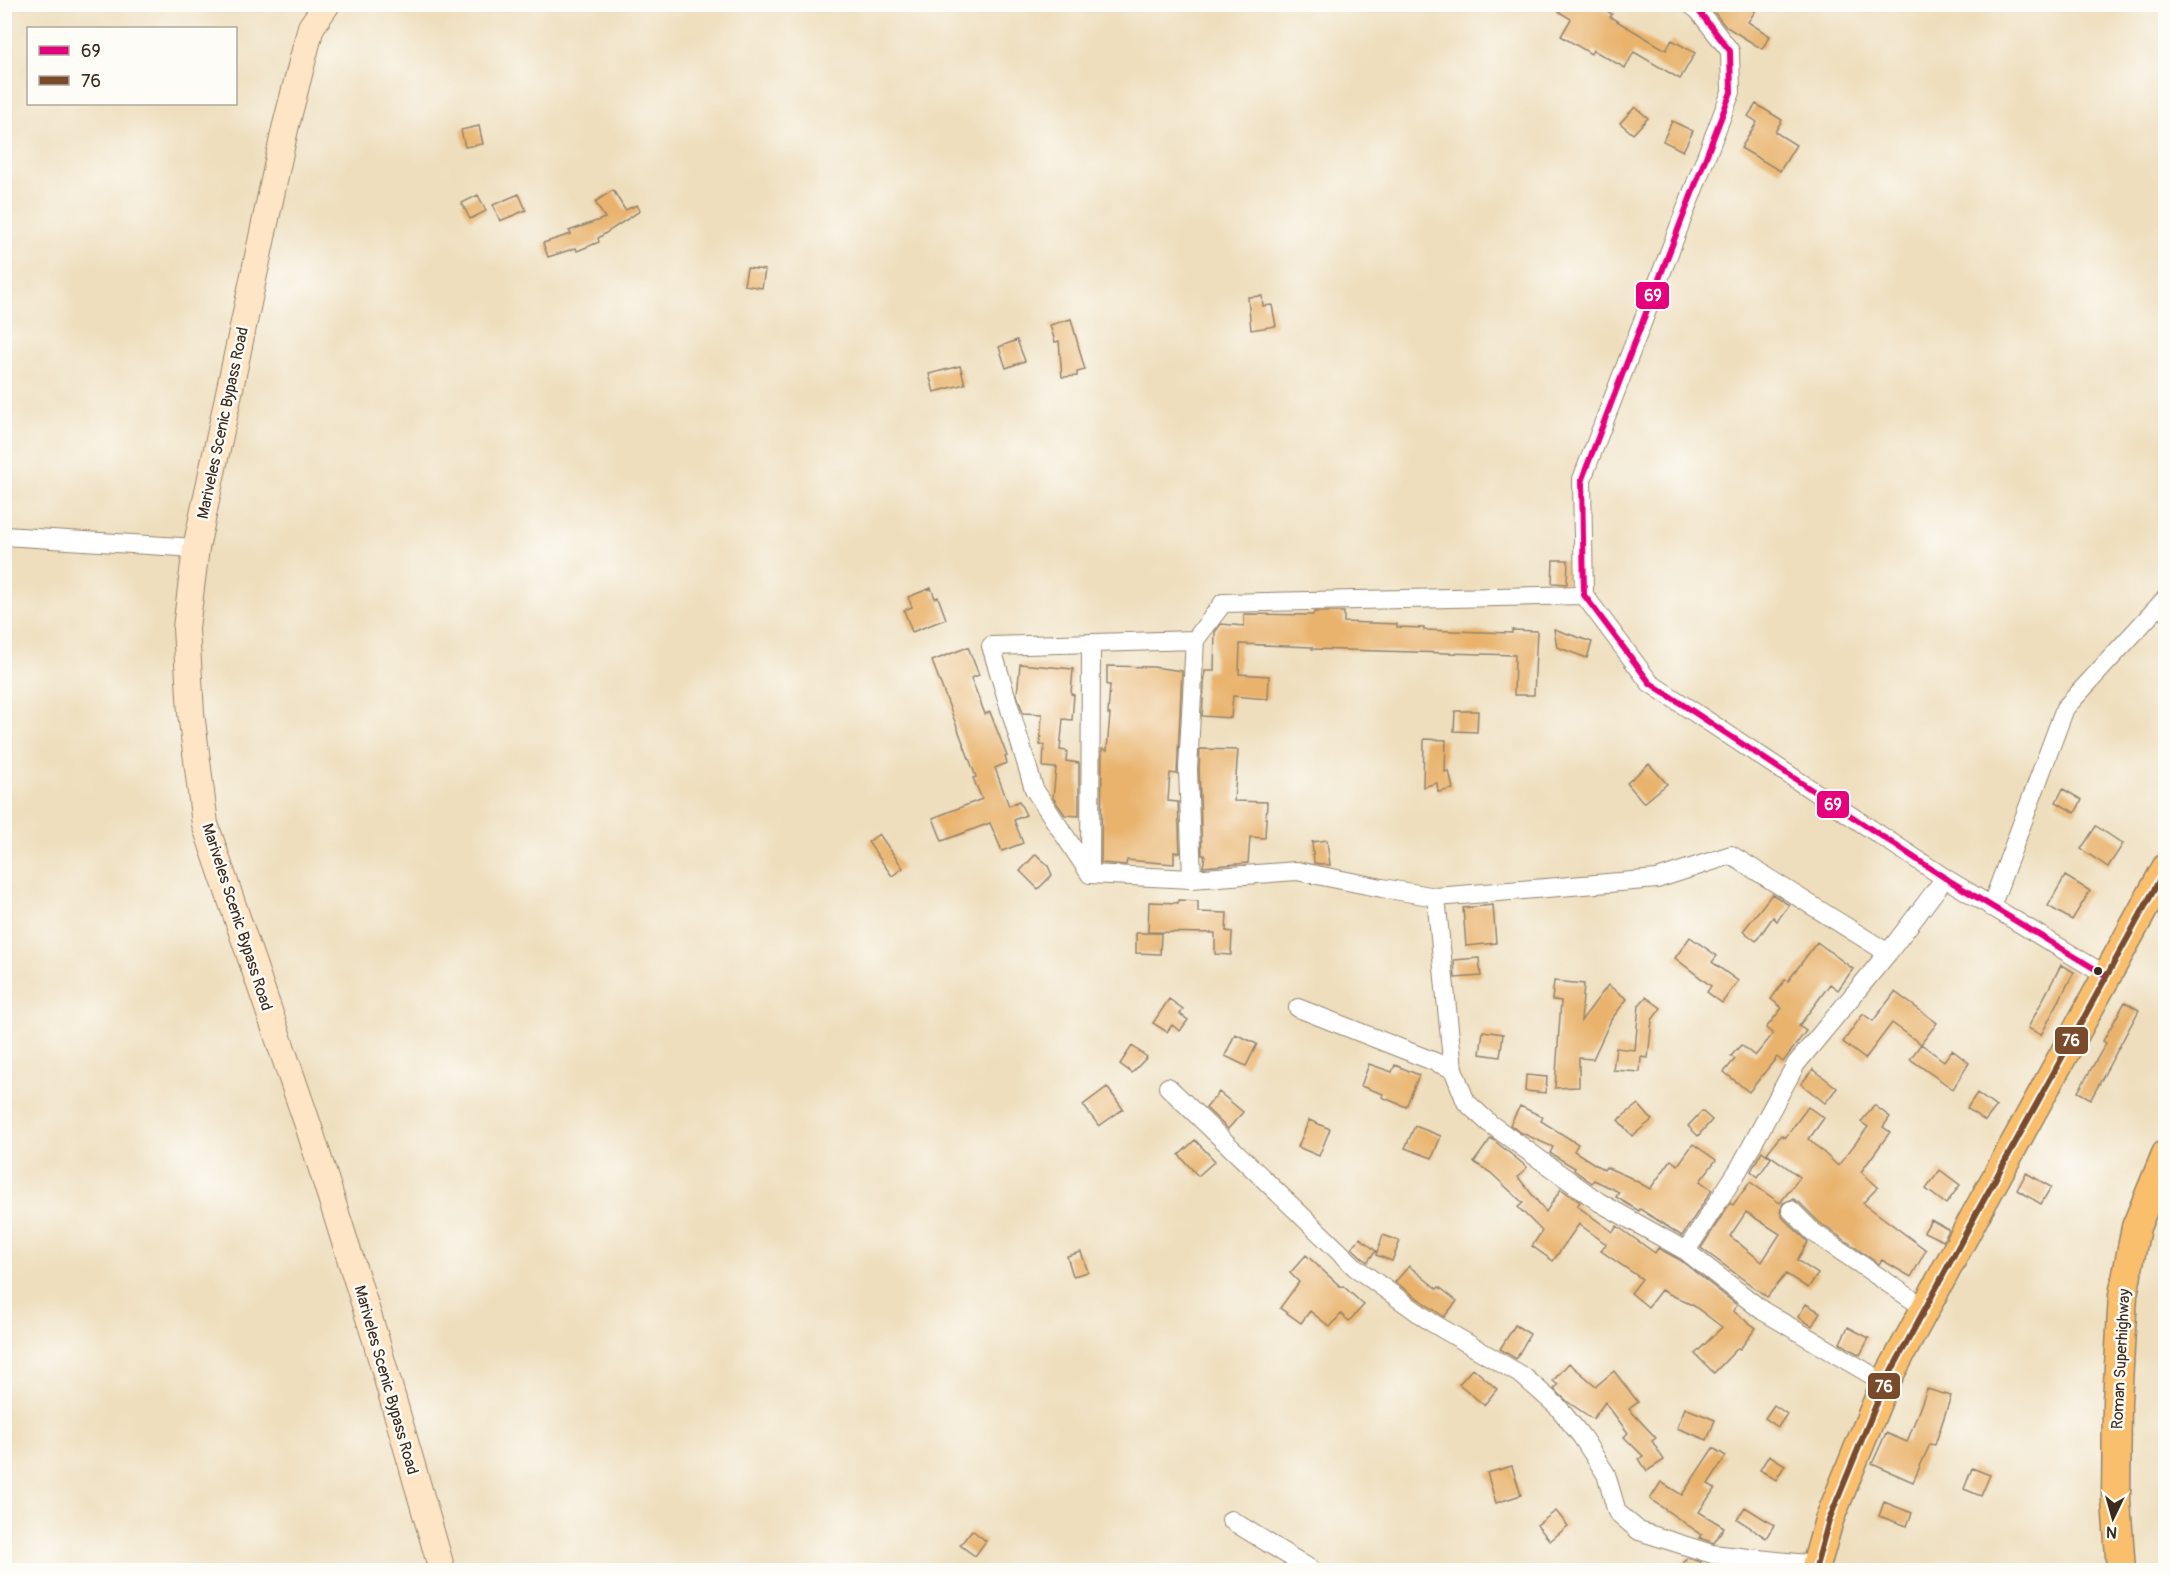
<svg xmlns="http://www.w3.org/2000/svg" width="2170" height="1575" viewBox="0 0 2170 1575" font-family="Pangolin,sans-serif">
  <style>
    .building { fill: #e9b36d; fill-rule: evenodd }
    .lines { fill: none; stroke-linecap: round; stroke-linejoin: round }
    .street-casing { stroke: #94846e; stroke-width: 20 }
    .secondary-casing { stroke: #94846e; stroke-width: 28 }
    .primary-casing { stroke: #94846e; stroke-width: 31 }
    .street { stroke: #fff; stroke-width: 18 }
    .secondary { stroke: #fde5c5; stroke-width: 26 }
    .primary { stroke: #f9bf6d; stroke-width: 28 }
    .bus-1-casing { stroke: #fdfcf7; stroke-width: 10 }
    .bus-2-casing { stroke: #fdfcf7; stroke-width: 10 }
    .bus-1 { stroke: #e5007d; stroke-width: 6 }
    .bus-2 { stroke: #7a4b2a; stroke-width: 6 }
    .bus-dot { fill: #3b2a1e; stroke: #fdfcf7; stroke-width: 2 }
    .labels { text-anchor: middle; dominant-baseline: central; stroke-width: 5; stroke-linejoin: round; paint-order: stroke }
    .street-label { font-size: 16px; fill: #3b2a1e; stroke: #fdfcf7 }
    .line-badge { stroke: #fdfcf7; stroke-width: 2 }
    .badge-label { font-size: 16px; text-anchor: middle; font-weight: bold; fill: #fff }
  </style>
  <rect width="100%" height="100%" fill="#fdfcf7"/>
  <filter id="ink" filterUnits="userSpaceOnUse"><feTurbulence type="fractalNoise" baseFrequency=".0167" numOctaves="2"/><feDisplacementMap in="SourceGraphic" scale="12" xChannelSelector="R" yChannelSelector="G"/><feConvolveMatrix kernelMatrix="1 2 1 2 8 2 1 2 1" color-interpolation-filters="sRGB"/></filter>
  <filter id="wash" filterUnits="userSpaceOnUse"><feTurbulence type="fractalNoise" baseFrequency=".008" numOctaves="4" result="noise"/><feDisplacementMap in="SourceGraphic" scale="24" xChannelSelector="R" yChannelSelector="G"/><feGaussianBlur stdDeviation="1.35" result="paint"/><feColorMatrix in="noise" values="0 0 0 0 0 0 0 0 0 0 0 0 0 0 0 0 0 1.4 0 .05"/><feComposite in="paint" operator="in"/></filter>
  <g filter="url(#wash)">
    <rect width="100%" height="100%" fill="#eedebd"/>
    <g id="blocks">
      <path class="building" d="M1546 4H1595L1612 14 1610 17 1666 50 1672 40 1695 53 1680 79 1634 52 1625 68 1593 50 1591 54 1561 36 1571 19Z
        M1719 4H1760L1748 22 1770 36 1762 49 1725 26 1714 12Z
        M1756 104 1782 120 1775 132 1796 145 1780 171 1741 148 1757 122 1748 116Z
        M1635 107 1648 118 1633 134 1620 123Z
        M1672 121 1693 131 1683 151 1663 141Z
        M479 126 483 144 465 147 461 130Z
        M613 190 625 210 637 205 640 211 598 238 599 242 577 251 576 248 548 257 543 243 571 234 569 231 605 218 595 202Z
        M519 194 526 210 500 221 493 205Z
        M478 195 486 211 470 219 462 203Z
        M747 268 765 270 762 288 744 285Z
        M1262 296 1263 306 1272 305 1276 326 1251 330 1248 297Z
        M1071 319 1085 370 1077 372V376L1062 377 1059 341 1055 342 1050 325Z
        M1017 340 1025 361 1006 368 999 347Z
        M960 366 965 384 934 392 929 374Z
        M1553 560H1568L1567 584 1552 583Z
        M931 588 935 598 938 597 946 619 912 632 904 610 912 607 908 597Z
        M1314 612H1344V622L1397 624V627L1424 628V630L1483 632 1512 633V630L1537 631 1534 695H1514L1515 655 1312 649V647L1240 644 1239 674 1269 676 1268 699 1233 696 1231 718 1202 716 1205 671H1214L1215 632 1221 624 1244 626V614L1313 615Z
        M1554 629 1592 642 1587 658 1557 647Z
        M968 647 979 675 971 678 985 714 990 712 1007 756H1005L1007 763 995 768 1009 806 1019 801 1026 815 1014 820 1023 843 1002 851 990 823 942 841 933 818 982 799 973 778 976 777 932 661Z
        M1020 664 1073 669 1071 694 1074 695 1072 720 1063 719 1060 750 1067 751 1066 761 1079 763V816L1065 815 1053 798 1056 768 1043 767 1044 745H1040L1042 714 1023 713 1017 695Z
        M1107 666 1153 667 1182 671 1177 774 1170 773 1168 801 1178 802 1180 853 1174 852V864L1127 860 1126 865 1101 863 1102 749 1107 750 1110 714H1108L1110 685H1107Z
        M1455 711H1478L1477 732 1454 731Z
        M1424 739 1446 740 1445 772 1449 771 1453 789 1438 792 1437 783 1423 787Z
        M1200 749 1238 750 1234 801 1267 802 1265 838 1250 837 1248 863 1203 867 1205 855H1202L1199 769Z
        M1649 764 1667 784 1644 803 1627 783Z
        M2063 789 2082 800 2075 813 2056 802Z
        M2096 826 2123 844 2108 867 2081 849Z
        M879 834 903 868 892 876 868 842Z
        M1327 840 1330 865 1314 863 1312 842Z
        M1036 854 1048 866 1052 875 1038 889 1020 871Z
        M2065 876 2090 891 2072 920 2048 906Z
        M1772 894 1789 905 1777 921 1773 917 1756 941 1743 931Z
        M1178 900 1198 901V912L1227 913 1226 931 1232 932 1231 955 1215 954V933L1148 932 1149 902 1178 903Z
        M1493 905 1496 943 1466 946 1463 908Z
        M1136 933H1161L1160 954 1136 953Z
        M1690 937 1717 956 1712 962 1738 981 1722 1003 1707 992 1711 986 1675 958Z
        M1817 942 1853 969 1838 990 1830 984 1799 1026 1806 1031 1783 1062 1777 1057 1749 1092 1724 1072 1735 1059 1731 1056 1741 1045 1755 1056 1773 1034 1766 1028 1782 1008 1771 999 1785 980 1788 981Z
        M1479 958 1481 976 1455 978 1454 960Z
        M2061 965 2074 972 2041 1035 2028 1028Z
        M1554 981 1584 984 1581 1021 1608 985 1627 999 1611 1020 1593 1059 1579 1058V1087L1555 1088 1561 1001 1552 1000Z
        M1895 992 1937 1023 1921 1044 1892 1023 1865 1059 1843 1042 1863 1014 1873 1021Z
        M1646 997 1661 1008 1652 1020 1648 1058 1641 1057 1640 1072 1613 1070 1616 1048 1635 1050 1639 1005Z
        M1169 999 1183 1009 1180 1014 1188 1020 1180 1031 1172 1025 1167 1032 1153 1023Z
        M2125 1002 2139 1010 2091 1099 2078 1092 2106 1043 2103 1041Z
        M1483 1031 1503 1034 1500 1057 1480 1054Z
        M1235 1034 1257 1044 1246 1066 1225 1056Z
        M1921 1044 1944 1061 1952 1050 1969 1063 1953 1089 1910 1059Z
        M1132 1046 1147 1057 1132 1073 1120 1064Z
        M1369 1064 1392 1072 1395 1065 1419 1075 1406 1107 1382 1097 1383 1094 1361 1086Z
        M1813 1069 1837 1088 1825 1103 1801 1084Z
        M1526 1075 1547 1077 1546 1093 1525 1091Z
        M1107 1087 1123 1109 1099 1126 1083 1105Z
        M1219 1092 1243 1112 1228 1129 1206 1108Z
        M1977 1093 1996 1107 1985 1121 1967 1108Z
        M1638 1104 1652 1120 1632 1136 1618 1120Z
        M1874 1105 1890 1117 1883 1127 1890 1132 1861 1172 1878 1187 1863 1203 1926 1250 1911 1277 1882 1260 1879 1264 1820 1223 1799 1202 1793 1199 1783 1203 1780 1212 1783 1218 1808 1242 1797 1260 1818 1274 1808 1288 1786 1274 1767 1297 1701 1248 1730 1203 1733 1205 1750 1182 1780 1203 1800 1177 1767 1153 1781 1135 1785 1138 1808 1107 1824 1118 1809 1139 1838 1166 1868 1127 1861 1122ZM1746 1212 1780 1234 1762 1262 1730 1236Z
        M1520 1106 1543 1117 1541 1121 1578 1144 1574 1151 1604 1170 1606 1167 1629 1177 1650 1189 1671 1160 1678 1165 1693 1144 1716 1160 1700 1181 1712 1190 1682 1236 1640 1209 1639 1211 1616 1197 1619 1192 1594 1180 1592 1183 1574 1170 1575 1168 1550 1153 1553 1147 1520 1132 1510 1125Z
        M1702 1111 1712 1120 1698 1136 1688 1126Z
        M1309 1120 1330 1129 1319 1156 1298 1147Z
        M1415 1126 1441 1136 1432 1158 1405 1148Z
        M1491 1138 1527 1167 1518 1177 1546 1212 1561 1189 1580 1202 1577 1206 1613 1232 1617 1226 1655 1253 1658 1248 1680 1260 1737 1305 1733 1311 1756 1328 1740 1349 1738 1348 1714 1373 1695 1354 1722 1327 1694 1306 1661 1290 1648 1307 1631 1293 1642 1279 1601 1251 1606 1244 1579 1224 1553 1261 1532 1246 1542 1231 1518 1207 1523 1203 1491 1173 1474 1162Z
        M1195 1140 1215 1161 1198 1176 1179 1155Z
        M1762 1151 1771 1158 1758 1177 1751 1171Z
        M1940 1170 1960 1185 1946 1204 1926 1189Z
        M2026 1173 2051 1187 2041 1204 2017 1190Z
        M1931 1220 1949 1230 1943 1241 1924 1232Z
        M1383 1235 1400 1241 1392 1261 1376 1255Z
        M1360 1238 1376 1251 1367 1262 1352 1248Z
        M1081 1252 1088 1272 1073 1276 1067 1256Z
        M1306 1255 1341 1287 1343 1286 1364 1305 1349 1321 1341 1314 1330 1327 1310 1311 1301 1323 1280 1308 1299 1282 1290 1273Z
        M1409 1266 1437 1289 1439 1287 1457 1301 1444 1317 1395 1282Z
        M1806 1304 1820 1312 1812 1326 1798 1317Z
        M1515 1325 1530 1334 1516 1359 1500 1349Z
        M1848 1327 1869 1338 1860 1355 1840 1343Z
        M1569 1363 1596 1386 1614 1371 1638 1402 1629 1409 1656 1438 1652 1441 1664 1460 1647 1471 1639 1459 1643 1456 1624 1437 1628 1433 1605 1402 1593 1419 1568 1402 1554 1389 1558 1385 1553 1381Z
        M1473 1368 1497 1389 1484 1405 1459 1384Z
        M1927 1389 1951 1396 1935 1445 1930 1444 1913 1482 1872 1464 1886 1433 1907 1442Z
        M1774 1405 1787 1414 1778 1427 1765 1418Z
        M1685 1408 1715 1420 1707 1440 1677 1428Z
        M1713 1448 1726 1456 1708 1484 1715 1488 1699 1512 1724 1527 1714 1543 1700 1538 1702 1535 1650 1499 1661 1482 1682 1495Z
        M1769 1455 1785 1465 1776 1480 1760 1470Z
        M1512 1466 1521 1495 1496 1503 1487 1473Z
        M1972 1468 1990 1475 1981 1496 1964 1489Z
        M1884 1502 1912 1513 1907 1526 1879 1516Z
        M1745 1507 1774 1525 1766 1538 1737 1519Z
        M1556 1511 1568 1526 1550 1541 1537 1525Z
        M972 1530 986 1541 975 1556 960 1545Z
        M1687 1558 1701 1562 1696 1570H1679Z"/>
    </g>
  </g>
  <g filter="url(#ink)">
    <use href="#blocks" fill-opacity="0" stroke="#94846e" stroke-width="1.5"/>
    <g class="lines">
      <defs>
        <path id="street" d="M1690 4 1698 10 1730 51 1731 92 1582 479 1584 595 1650 683 1945 878 2105 975
          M4 536 196 548
          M1195 640 991 646 1034 789 1090 874 1192 879 1297 871 1382 888 1436 897 1657 879 1731 855 1888 953
          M1090 874 1091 644
          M1192 879 1188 769 1195 640 1223 603 1584 595
          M1436 897 1453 1069
          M1991 907 2065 708 2166 598
          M1298 1008 1453 1069 1466 1102 1489 1123 1599 1202 1686 1251 1763 1311 1885 1383
          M1168 1087 1356 1268 1431 1322 1523 1376 1558 1407 1582 1437 1606 1474 1617 1512 1639 1531 1712 1554 1816 1565
          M1791 1210 1813 1232 1926 1309
          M1686 1251 1739 1169 1796 1064 1888 953 1945 878
          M1231 1520 1312 1570"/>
        <path id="secondary" d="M327 4 311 27 285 129 196 548 186 628 191 713 205 824 309 1128 375 1337 442 1570"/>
        <path id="primary" d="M1815 1570 1829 1520 1885 1383 1975 1216 2166 868
          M2121 1570 2116 1501 2117 1401 2123 1295 2136 1227 2166 1154"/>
      </defs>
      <use href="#street" class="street-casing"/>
      <use href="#secondary" class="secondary-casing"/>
      <use href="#primary" class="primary-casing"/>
      <use href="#street" class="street"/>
      <use href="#secondary" class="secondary"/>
      <use href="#primary" class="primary"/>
      <defs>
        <path id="bus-1" d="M1690 4 1698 10 1730 51 1731 92 1582 479 1584 595 1650 683 1945 878 2105 975"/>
        <path id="bus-2" d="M1815 1570 1829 1520 1885 1383 1975 1216 2166 868"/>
      </defs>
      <use href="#bus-1" class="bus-1-casing"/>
      <use href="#bus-2" class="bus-2-casing"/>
      <use href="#bus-1" class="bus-1"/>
      <use href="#bus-2" class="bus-2"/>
    </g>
  </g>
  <circle class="bus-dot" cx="2098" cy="971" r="5"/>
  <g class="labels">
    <g class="street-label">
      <text transform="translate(223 423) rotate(-78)">Mariveles Scenic Bypass Road</text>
      <text transform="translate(237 917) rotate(72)">Mariveles Scenic Bypass Road</text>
      <text transform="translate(2121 1359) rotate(-87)">Roman Superhighway</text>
      <text transform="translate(386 1380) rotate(74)">Mariveles Scenic Bypass Road</text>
    </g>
  </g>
  <g class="line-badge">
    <rect x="1635" y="281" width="35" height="29" rx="6" fill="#e5007d"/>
    <rect x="1816" y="790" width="34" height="29" rx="6" fill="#e5007d"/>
    <rect x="2054" y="1026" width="35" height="29" rx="6" fill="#7a4b2a"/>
    <rect x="1867" y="1372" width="34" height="28" rx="6" fill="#7a4b2a"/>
  </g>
  <g class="badge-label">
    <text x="1653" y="301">69</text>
    <text x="1833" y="810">69</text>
    <text x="2071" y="1046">76</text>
    <text x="1884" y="1392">76</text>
  </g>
  <rect width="2170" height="1575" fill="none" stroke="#fdfcf7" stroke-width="24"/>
  <rect x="27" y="27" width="210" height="78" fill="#fdfcf7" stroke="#afa8a0" stroke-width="1.5"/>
  <rect x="39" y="46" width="30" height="9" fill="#e5007d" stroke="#afa8a0" stroke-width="1.5"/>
  <text x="81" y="57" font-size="18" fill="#3b2a1e">69</text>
  <rect x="39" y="76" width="30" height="9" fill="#7a4b2a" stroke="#afa8a0" stroke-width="1.5"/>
  <text x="81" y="87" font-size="18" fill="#3b2a1e">76</text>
  <g transform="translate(2113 1518) rotate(185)" stroke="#fdfcf7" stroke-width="4.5" paint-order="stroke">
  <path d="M0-4.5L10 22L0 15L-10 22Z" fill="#3b2a1e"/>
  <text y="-9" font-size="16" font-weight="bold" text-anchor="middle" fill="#3b2a1e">N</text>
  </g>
</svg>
